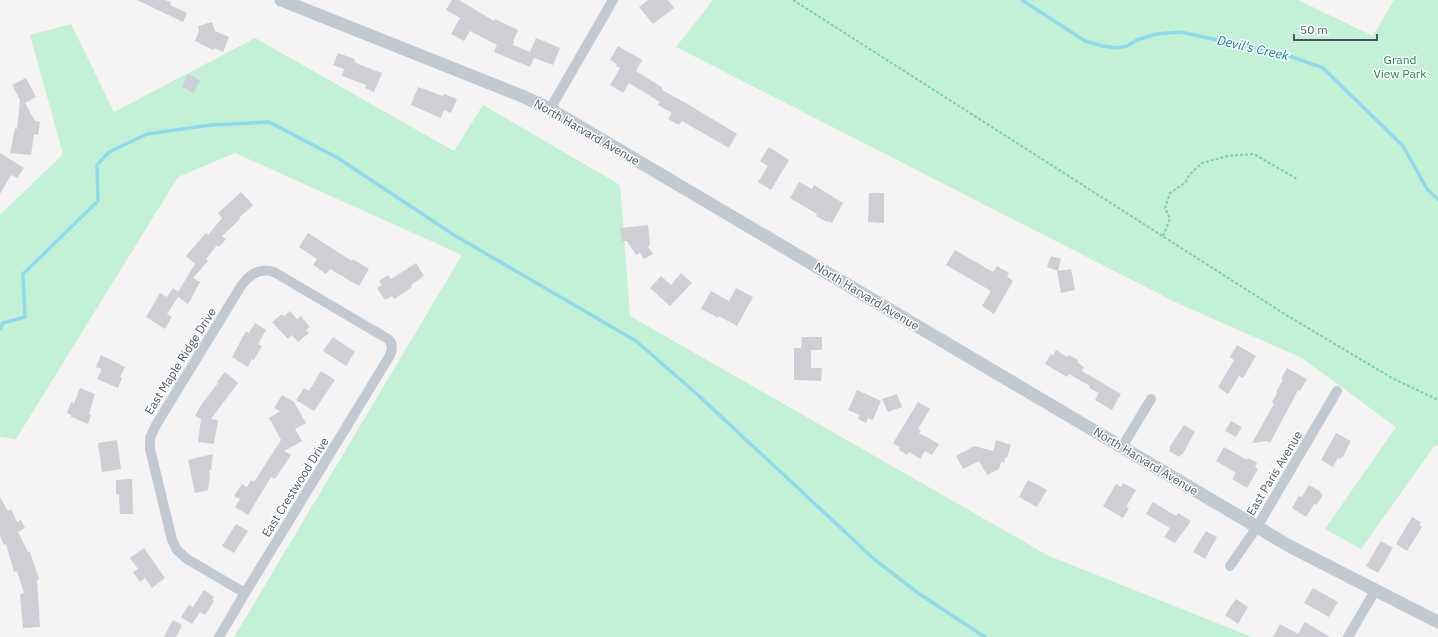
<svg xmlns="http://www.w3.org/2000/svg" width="1438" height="637" viewBox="0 0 1438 637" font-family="'IBM Plex Sans',sans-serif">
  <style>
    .green { fill: #c3f1d5 }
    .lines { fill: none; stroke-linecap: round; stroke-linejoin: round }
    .stream { stroke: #90daee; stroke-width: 3.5 }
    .building { fill: #cdcfd5 }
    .path { stroke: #7ad0a6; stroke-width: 2; stroke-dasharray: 3 2; stroke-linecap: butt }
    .minor { stroke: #c1cad2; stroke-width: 10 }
    .tertiary { stroke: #c1cad2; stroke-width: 13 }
    .labels { text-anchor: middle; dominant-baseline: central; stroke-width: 3; stroke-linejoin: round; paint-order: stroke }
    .park-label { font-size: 12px; fill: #17864f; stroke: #fff }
    .street-label { font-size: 12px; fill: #4a5661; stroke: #fff }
    .water-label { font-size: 13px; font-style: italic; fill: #0c7c9b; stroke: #fff }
  </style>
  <rect width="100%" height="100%" fill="#f5f3f3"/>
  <path class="green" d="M713 0H1298L1373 36 1394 0H1438V446L1435 445 1361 549 1325 529 1396 427 1302 358 1175 302 676 47Z
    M71 24 114 112 255 38 454 151 483 105 620 185 630 316 1049 556 1252 637H234L462 255 235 153 178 177 16 439 0 437V215L63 154 30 35Z"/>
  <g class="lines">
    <path class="stream" d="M1022 0 1085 41 1103 46 1117 48 1127 46 1137 40 1156 34 1180 32 1284 54 1323 68 1403 146 1427 189 1438 199
      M0 329 3 323 25 317 23 274 98 201 97 165 109 152 147 134 211 125 269 122 338 158 454 235 636 341 698 395 874 559 918 593 985 637"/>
  </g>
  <path class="building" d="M137 0H165L171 2 170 5 187 13 183 22Z
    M452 0H459L494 21 495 19 518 30 513 41 514 42 513 45 530 52 536 38 560 48 554 63 553 65 534 58 530 67 494 52 497 45 470 31 464 41 451 34 460 18 446 10Z
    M648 0H668L674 8 653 24 639 7Z
    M212 22 215 31 229 37 223 52 214 48 213 50 195 41 199 31 198 26Z
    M618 46 642 60 636 71 663 88 662 90 691 106 737 134 729 148 682 121 679 125 668 119 672 113 658 105 660 102 629 83 623 93 610 85 620 68 616 66 617 64 610 60Z
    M338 53 355 59 354 61 358 64 382 73 374 92 365 88 366 85 342 76 344 69 333 65Z
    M188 74 200 80 194 93 182 87Z
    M26 78 36 97 25 103 35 121 40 122 38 135 34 134 31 155 10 153 15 128 17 129 20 100 12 85Z
    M418 87 443 96 444 94 457 99 451 113 444 110 441 118 411 105Z
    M769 147 789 160 771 190 758 182 768 166 760 161Z
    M0 153 24 168 17 178 11 175 0 194Z
    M799 182 812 189 814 185 843 203 832 223 828 221 827 222 816 216 817 214 790 198Z
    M241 192 253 205 239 218 240 219 222 236 226 239 219 247 217 245 206 259 208 261 193 278 200 282 188 304 178 297 167 314 172 317 165 329 146 317 160 293 167 297 173 288 178 292 195 264 186 256 206 233 208 235 222 218 218 213Z
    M869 193H884V223L868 222Z
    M648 225 650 245 648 247 653 254 644 259 640 253 636 255 627 241H622L620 228Z
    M308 233 352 261 353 259 369 269 359 286 330 269 326 274 313 265 317 259 299 247Z
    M955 250 993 272 997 266 1009 273 1007 277 1013 281 994 314 982 306 991 291 946 265Z
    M1051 256 1061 259 1058 271 1047 267Z
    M416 263 424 276 411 285 412 287 394 299 392 296 385 300 377 288 382 285 379 281 388 275 391 279Z
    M1071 269 1075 290 1061 293 1057 271Z
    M681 273 692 283 670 306 650 288 661 276 671 285Z
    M736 288 753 297 737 326 719 316 718 318 701 309 711 291 729 301Z
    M290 311 297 319 301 316 310 327 306 330 309 333 298 342 292 335 288 339 272 322 282 314 284 316Z
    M255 323 266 330 258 344 262 346 254 360 252 359 248 367 232 357 246 331 249 333Z
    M333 337 355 352 346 366 323 351Z
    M802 337H822V350H811V368H822L821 381 794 380V348H801Z
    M1237 345 1256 356 1243 378 1239 376 1228 394 1218 387 1234 360 1230 357Z
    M1056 350 1067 357 1069 355 1078 360 1077 362 1084 367 1082 371 1121 394 1112 410 1095 400 1099 393 1089 388 1090 386 1069 374 1067 377 1045 364 1051 354 1053 356Z
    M101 355 125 367 120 377 122 378 118 388 97 379 102 369 96 367Z
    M1287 368 1307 379 1300 391 1298 390 1270 443 1267 441 1252 443 1274 404 1272 402 1277 393 1276 392 1283 380 1281 379Z
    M321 371 335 380 314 411 296 400 304 388 309 391Z
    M225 372 238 383 211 419 218 420 214 444 198 442 201 419 195 416 201 405 218 383 217 382Z
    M80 388 95 394 89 414 91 415 88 424 74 418 71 417V415L67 413 71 402 74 404Z
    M857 390 881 401 873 420 868 418 866 423 858 419 860 415 848 410Z
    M897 394 902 407 888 412 882 399Z
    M282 395 294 402 306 423 295 429 302 441 284 451 291 455 275 479 271 477 248 515 235 507 240 499 234 496 242 484 247 487 251 480 254 482 281 440 269 418 280 411 274 408Z
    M918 402 930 409 918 429 921 430 919 433 939 444 932 455 925 451 920 459 909 452 907 455 899 450 900 447 893 443Z
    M1231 421 1242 427 1236 437 1225 431Z
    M1184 425 1195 432 1182 455 1181 454 1179 457 1169 451 1170 448H1169Z
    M1336 433 1351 441 1343 457 1342 456 1340 459 1338 458 1333 467 1321 460Z
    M117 440 121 469 102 472 98 443Z
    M996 440 1011 445 1007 458H1005L1004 463 1001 462 999 469 987 475 979 461 963 469 956 456 974 446 993 451Z
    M1224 447 1247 460 1248 458 1257 463 1255 467 1258 469 1247 488 1232 479 1236 473 1216 461Z
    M213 454 211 470H209L210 477 208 490 195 493 188 460Z
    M132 479 133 514H120L119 494 116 495V480Z
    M1028 480 1047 490 1037 507 1019 497Z
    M1123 483 1136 490 1126 507 1129 508 1123 518 1103 506 1116 484 1121 487Z
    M1309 485 1321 492 1320 493 1323 495 1316 505 1314 504 1306 517 1292 508 1299 496 1302 497Z
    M0 497 8 511 11 509 17 522 21 520 25 528 18 532 28 552H30L39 579 37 580 40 627 23 628 20 594 24 593 17 571 14 572 6 544 4 545 0 536Z
    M1153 502 1176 516 1178 513 1191 521 1175 543 1164 537 1170 528 1146 514Z
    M1412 517 1421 522 1419 525 1422 527 1407 551 1396 544Z
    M236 524 248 531 234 553 222 546Z
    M1206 531 1217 537 1205 559 1193 552Z
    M1381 541 1393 548 1378 573 1366 566Z
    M144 548 165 578 152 588 145 578 140 582 133 572 138 569 130 558Z
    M1313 588 1338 602 1329 617 1304 603Z
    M204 590 214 597 212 600 214 601 205 615 200 612 192 624 181 617 189 605 193 607Z
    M1236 599 1248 607 1238 624 1225 615Z
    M173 620 182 625 176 637H164Z
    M1305 622 1330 637H1273L1280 624 1298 634Z"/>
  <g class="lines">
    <path class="path" d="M793 0 1283 313 1392 378 1438 400
      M1163 236 1170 219 1165 208 1170 193 1185 183 1189 175 1202 163 1228 156 1254 154 1297 179"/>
    <path class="minor" d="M550 109 613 0
      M1122 447 1151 399
      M1230 566 1257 527 1337 391
      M219 637 245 593 389 357C392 351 394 344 388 339L274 272C260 267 249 275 241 286L156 425 150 438V449L172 540 177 550 187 559 245 593
      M1348 637 1376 589"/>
    <path class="tertiary" d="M281 0 522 96 550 109 1291 547 1438 622"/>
  </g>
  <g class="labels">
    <g class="park-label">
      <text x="1400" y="59">Grand<tspan x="1400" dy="14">View Park</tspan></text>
    </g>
    <g class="street-label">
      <text transform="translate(587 132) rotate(30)">North Harvard Avenue</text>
      <text transform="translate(867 296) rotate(31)">North Harvard Avenue</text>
      <text transform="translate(180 361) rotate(-58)">East Maple Ridge Drive</text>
      <text transform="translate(1146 461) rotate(31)">North Harvard Avenue</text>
      <text transform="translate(1274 473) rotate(-59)">East Paris Avenue</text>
      <text transform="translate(295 487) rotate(-58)">East Crestwood Drive</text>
    </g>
    <g class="water-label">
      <text transform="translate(1253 48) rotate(13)">Devil's Creek</text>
    </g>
  </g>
  <path d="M1294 34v6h83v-6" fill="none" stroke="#4a5661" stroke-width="2"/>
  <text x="1300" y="34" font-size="12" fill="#4a5661" stroke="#ffffff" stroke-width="3" paint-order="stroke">50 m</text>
</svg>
